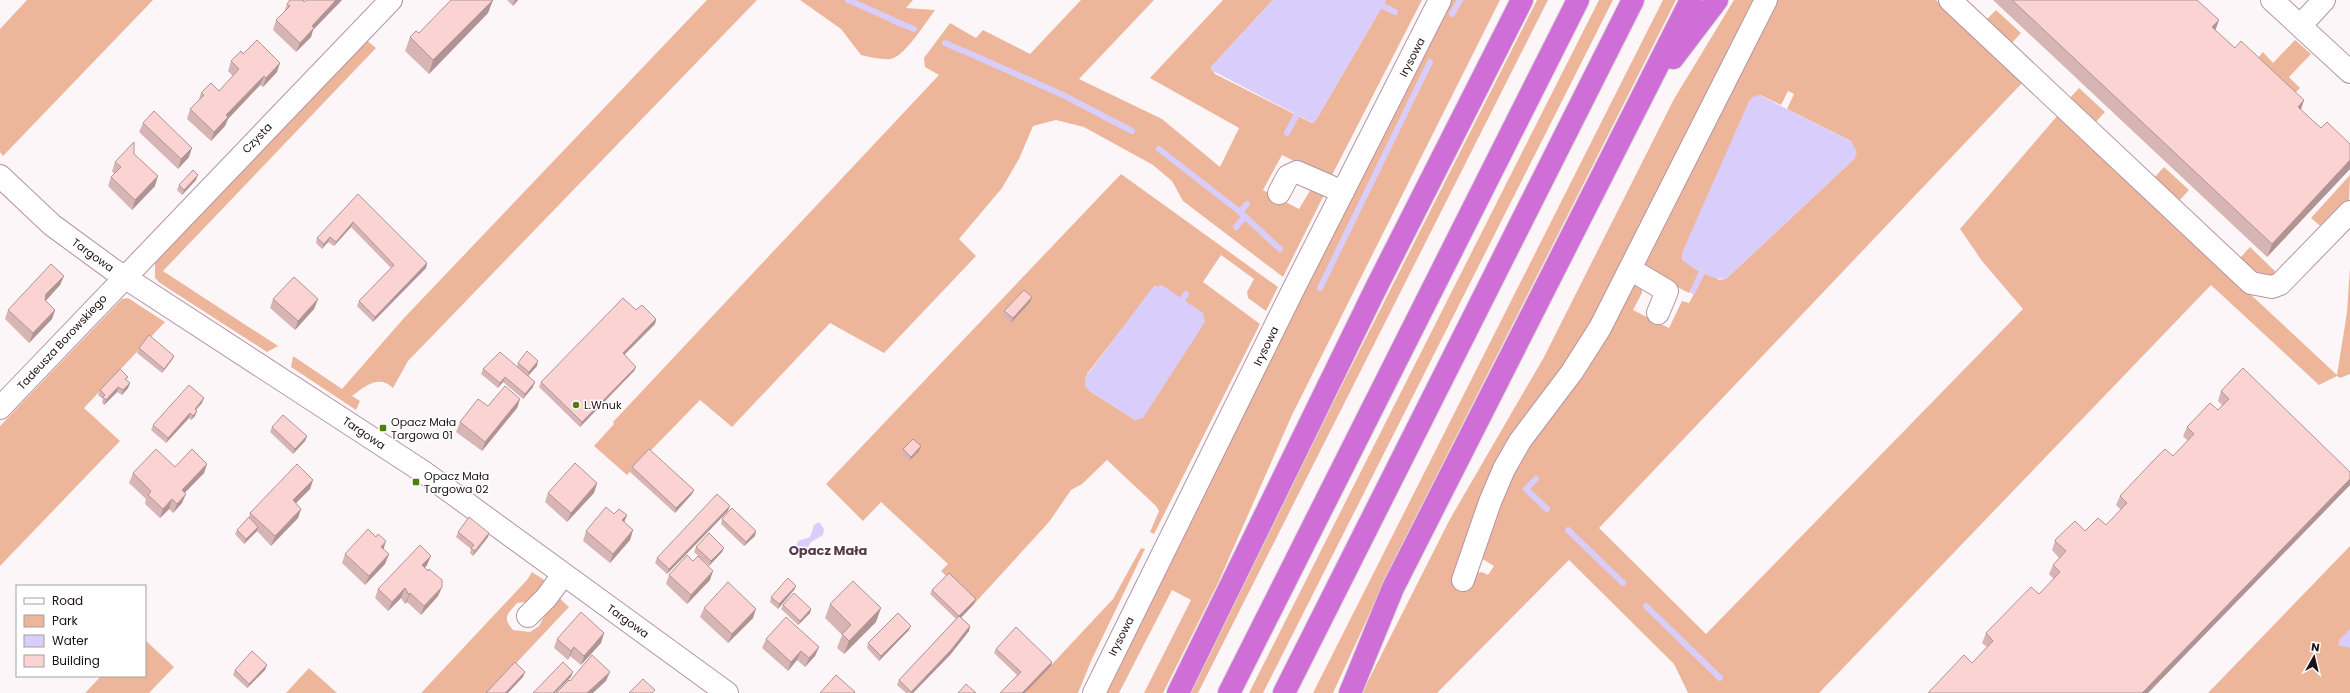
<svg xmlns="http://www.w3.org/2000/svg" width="2350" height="693" viewBox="0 0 2350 693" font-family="Poppins,sans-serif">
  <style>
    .green { fill: #edb69b; fill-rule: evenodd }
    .water { fill: #d8cdfb }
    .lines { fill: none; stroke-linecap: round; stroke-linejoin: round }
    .stream { stroke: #d8cdfb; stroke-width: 6 }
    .minor-casing { stroke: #b694a2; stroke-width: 24 }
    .highway-casing { stroke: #d6d4d5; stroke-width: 24 }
    .minor { stroke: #fff; stroke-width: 22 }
    .highway { stroke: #ce6ed6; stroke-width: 22 }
    .wall { fill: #d8b5b5 }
    .shaded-wall { fill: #b09493 }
    .building { fill: #fbd3d2; stroke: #b09493 }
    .poi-dot { fill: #507e08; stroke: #fff; stroke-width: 1.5 }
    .labels { text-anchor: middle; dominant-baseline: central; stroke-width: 3; stroke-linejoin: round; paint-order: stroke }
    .street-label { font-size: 11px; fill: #1c1015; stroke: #fff }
    .poi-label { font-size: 11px; fill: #1c1015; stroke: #fff; text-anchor: start }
    .quarter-label { font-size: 13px; font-weight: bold; fill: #573a47; stroke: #fff }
  </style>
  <rect width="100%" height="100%" fill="#fdf6f9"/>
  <path class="green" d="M27 0H153L3 156 0 152V29Z
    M707 0H757L408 361 393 388C379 374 365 386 352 396L360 401 356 410 291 367 293 356 342 389 404 318Z
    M800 0H913L906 8 935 10C926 22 905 56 891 59 881 60 870 57 861 55L841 29Z
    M1081 0H1154L1079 79 1162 119 1220 167 1239 128 1150 78 1223 0H1273L1211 67 1215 74 1312 123 1316 120 1386 0H1422L1330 179 1282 155 1263 190 1299 209 1311 189 1326 191 1283 277 1183 201 1172 181 1153 165 1084 127 1056 120 1033 126 1019 159 1002 188 959 239 976 256 884 353 830 323 732 427 700 400 627 475 594 446 614 424 613 422 939 75 925 67 924 58 950 23 976 38 983 30 1030 54Z
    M1451 0H1500L1292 415 1218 583 1163 693H1144L1191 600 1172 590 1119 693H1105L1188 523Z
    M1537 0H1548L1198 693H1186Z
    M1599 0H1613L1263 693H1249Z
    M1663 0H1676L1397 554 1333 693H1313Z
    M1734 0H1760L1605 304 1508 448 1476 573 1482 572 1488 575 1494 566 1481 558 1501 488 1631 280 1642 285V293L1633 310 1669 328 1682 301 1689 303 1705 273 1720 280 1727 278 1855 158 1851 141 1787 109 1794 94 1788 91 1781 105 1760 95 1693 268 1700 271 1689 293 1640 268 1775 0H1936L2000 63 2023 82 1599 528 1706 634 2023 309 1982 261 1960 229 2058 115 2337 375 2347 312 2350 267V374L2340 378 2337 376 2319 385 2211 285 1819 693H1688L1674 664 1569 560 1437 693H1362L1450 519 1544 357 1674 99Z
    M1996 10 2021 33 2010 45 1985 21Z
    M365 39 376 48 163 271 278 346 267 352 160 283 155 278V261Z
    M2295 40 2311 54 2289 77 2300 88 2294 94 2257 59 2263 52 2273 63Z
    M2079 88 2105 112 2095 123 2069 99Z
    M2164 167 2189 190 2178 202 2153 179Z
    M1121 174 1278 287 1266 311 1248 298 1247 292 1254 279 1221 255 1203 282 1260 324 1154 534 1150 532 1159 511 1156 506 1107 460 1082 484 1071 490 1049 522 974 604 941 571 948 564 881 502 863 521 826 484ZM1155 286 1203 313 1135 420 1088 390 1087 374Z
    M2350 175 2349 203 2325 230 2311 218Z
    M2250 247 2279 275 2261 279 2239 259Z
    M128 298 165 322 84 408 120 441 0 566V426L122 299Z
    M2350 546V693H2208Z
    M1141 548 1145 549 1092 659 1078 693H1025L1113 599Z
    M532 572 549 583 532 601 517 603C507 615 502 617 513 630L530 632 539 626 556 595 569 607 488 693H421L527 580Z
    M145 640 174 667 149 693H85L101 676H145Z
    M309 668 337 693H286Z"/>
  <path class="water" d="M1273 0H1386L1316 120 1313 123 1211 70V67Z
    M1759 95 1851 141 1857 152 1855 158 1727 278C1713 282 1693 268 1682 260V253L1749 101 1753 97Z
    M1162 285 1203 313 1205 322 1143 418 1135 420 1088 390 1085 386V378L1152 288Z
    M819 522 824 529 823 535 811 542 805 552H799L796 547 798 541 810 537 814 525Z
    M2350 629V648L2338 645 2340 639Z"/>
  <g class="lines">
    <path class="stream" d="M848 0 893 20
      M1383 6 1395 12
      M1452 14 1460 0
      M894 21 914 29
      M945 43 963 51
      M964 51 1063 95 1132 131
      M1287 133 1296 116
      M1159 149 1240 212 1280 249
      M1240 212 1247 204
      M1236 227 1245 216
      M1320 288 1430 62
      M1693 291 1702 272
      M1182 300 1186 294
      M1536 479 1526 489 1547 509
      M1568 530 1623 583
      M1646 606 1720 678"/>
    <defs>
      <path id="minor" d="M1950 0 2251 283 2272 287 2280 284 2350 212
        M2272 0 2350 72
        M2300 26 2324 0
        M0 176 52 225 112 269 422 471 727 693
        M1279 193 1288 176 1297 172 1343 192
        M1630 269 1667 291 1658 313
        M0 408 391 0
        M1463 580 1490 502 1504 469 1520 441 1572 372 1600 328 1766 0
        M528 616 546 598 563 575
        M1094 693 1293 290 1440 0"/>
      <path id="highway" d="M1673 58 1717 0
        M1178 693 1376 288 1522 0
        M1229 693 1578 0
        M1284 693 1633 0
        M1350 693 1393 588 1691 0"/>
    </defs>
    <use href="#minor" class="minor-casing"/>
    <use href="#highway" class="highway-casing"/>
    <use href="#minor" class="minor"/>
    <use href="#highway" class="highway"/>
  </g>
  <path class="wall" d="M342 0 313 30 311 37 296 52 273 30 276 20 284 12 287 4 304 2Z
    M493 0 488 13 429 74 405 51 410 37Z
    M507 0H518L513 6Z
    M1993 0H2197L2215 30 2235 48 2304 100 2301 110 2321 128 2350 144V169L2267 257Z
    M243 54 277 72 263 87 260 85 228 119 225 126 211 141 187 119 190 109 198 102 201 93 219 91 233 76 228 71 231 61Z
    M143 123 189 157 178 169 139 132Z
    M134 154 155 186 132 210 108 186 111 177 114 174 112 171 115 162Z
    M196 180 182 195 177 190 179 185Z
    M358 194 427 263 426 268 373 322 357 306 359 301 391 268 351 227 334 246 328 242 322 249 316 243 317 238Z
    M64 276 60 285 45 300 55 310 52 319 29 343 5 319 8 310Z
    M1032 297 1030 302 1011 323 1003 316 1004 311Z
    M273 299H318L314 309 295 330 270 308Z
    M636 310 656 319 655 324 624 355 636 367 634 371 580 427 539 387 541 382Z
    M139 348 174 356 172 360 162 373 137 353Z
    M518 363 537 366 528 376 533 387 523 399 503 382 498 388 481 374 483 369 517 366Z
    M128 377 126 380 130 383 128 388 122 395 117 392 104 405 102 402 103 399 98 395 100 390Z
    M2221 391 2350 485 2148 693H1928L1972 663 1987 647 1982 643 1986 633 2039 594 2054 579 2049 574 2053 565 2059 558 2052 550 2055 541 2085 531 2106 525 2121 510 2116 505 2120 496 2173 456 2188 441 2183 436 2187 427 2218 410 2222 405 2218 401Z
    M520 399 517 408 482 451 456 432 460 422 488 406Z
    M202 403 196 410 195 416 191 420 189 418 166 443 151 430 153 425Z
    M272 427 307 436 305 441 293 454 270 432Z
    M903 449 919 451 909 461 902 454Z
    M207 464 204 473 184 493 182 503 173 513 169 509 160 518 145 504 146 499 129 483 133 473Z
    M632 467 694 490 692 494 675 513 630 472Z
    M313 480 310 489 296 503 301 509 298 518 271 546 257 531 244 544 235 534 237 530 249 517 250 513Z
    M597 483 594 493 567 522 545 502 548 493Z
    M728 511 667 574 655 563 657 558Z
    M614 514 627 515 624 522 633 530 630 540 610 563 583 541 586 531Z
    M722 519 755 536 744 546 721 524Z
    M458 532 489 533 488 537 473 556 470 553 471 549 456 537Z
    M376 537 383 549 389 554 385 564 365 585 342 563 345 554Z
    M696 547 724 548 722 552 709 566 694 552Z
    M427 565 425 568 442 587 438 596 421 615 407 602 405 604 401 598 388 611 375 598 378 589Z
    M669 575 710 580 687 604 666 584Z
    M796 586 794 590 778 609 770 602 771 597Z
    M932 590 974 604 961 617 970 626 969 631 950 655 913 693H906L897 685 899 680 956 619 930 594Z
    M830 604 876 622 844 654 837 648 842 635 825 618Z
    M783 605 811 609 810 613 798 625 781 609Z
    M704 608 753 618 728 643 700 617Z
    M909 630 879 661 867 648 868 643Z
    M604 633 601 643 581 665 570 656 568 660 554 648 557 639Z
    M766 639 819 647 815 656 805 667 797 660 788 671 762 648Z
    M996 649 1052 662 1051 666 1025 693H1000L1017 675 994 653Z
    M235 670H265L247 688 233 675Z"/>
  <path class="shaded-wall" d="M336 0H342L313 30 311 37 296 52 300 43 312 26Z
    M493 0 488 13 429 74 433 60Z
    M515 0H518L513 6Z
    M2219 20 2214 34 2212 27Z
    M280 63 277 72 263 87 266 78Z
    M264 76 260 85 228 119 225 126 211 141 214 132 226 115Z
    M2304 100 2299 114 2298 107Z
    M192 148 189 157 178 169 181 159Z
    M2350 160V169L2267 257 2272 244Z
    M198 175 196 180 182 195 184 190Z
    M158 176 155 186 132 210 135 200Z
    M353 222 351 227 334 246 336 242Z
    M330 237 328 242 322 249 324 244Z
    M427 263 426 268 373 322 375 317Z
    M64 276 60 285 43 304 46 294Z
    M1032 297 1030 302 1011 323 1013 318Z
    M318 299 314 309 295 330 298 321Z
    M55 310 52 319 29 343 33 333Z
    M656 319 655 324 621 358 623 353Z
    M174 356 172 360 162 373 164 369Z
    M538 361 537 366 527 377 529 372Z
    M636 367 634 371 580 427 582 422Z
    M505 377 503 382 498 388 500 383Z
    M535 382 533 387 523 399 525 394Z
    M130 383 128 388 122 395 123 390Z
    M118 387 117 392 104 405 106 400Z
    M204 398 202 403 193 413 195 409Z
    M520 399 517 408 482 451 485 442Z
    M197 411 195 416 191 420 193 416Z
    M190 413 189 418 166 443 168 438Z
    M307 436 305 441 293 454 295 449Z
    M921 446 919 451 909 461 911 457Z
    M207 464 204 473 178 500 182 490Z
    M2350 479V485L2148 693H2142Z
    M313 480 310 489 290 509 293 500Z
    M597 483 594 493 567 522 571 513Z
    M694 490 692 494 675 513 676 508Z
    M186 494 182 503 173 513 177 504Z
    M172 499 169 509 160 518 163 509Z
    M730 506 728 511 667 574 669 569Z
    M301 509 298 518 271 546 275 536Z
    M627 515 623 525 622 520Z
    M258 527 257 531 244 544 246 539Z
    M633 530 630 540 610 563 613 554Z
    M756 531 755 536 744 546 746 542Z
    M489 533 488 537 473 556 475 551Z
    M386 541 383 551 381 547Z
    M724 548 722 552 709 566 711 561Z
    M389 554 385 564 365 585 369 576Z
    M431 556 427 565 419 574 422 565Z
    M713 571 710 580 687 604 691 595Z
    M796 586 794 590 778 609 779 604Z
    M442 587 438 596 421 615 424 606Z
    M405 588 401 598 388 611 392 602Z
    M410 593 407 602 405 604 409 595Z
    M976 599 974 604 958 621 959 616Z
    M881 608 876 622 844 654 849 641Z
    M756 609 753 618 728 643 732 634Z
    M811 609 810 613 798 625 800 621Z
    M911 626 909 630 879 661 881 656Z
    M970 626 969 631 950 655 913 693H911Z
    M604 633 601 643 581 665 584 656Z
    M574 647 570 656 568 660 571 651Z
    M819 647 815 656 805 667 809 658Z
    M801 651 797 660 788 671 791 662Z
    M1052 662 1051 666 1025 693H1022Z
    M267 665 265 670 247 688 249 684Z
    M525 672 523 677 508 693H505Z
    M573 672 571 677 555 693H553Z
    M610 672 606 681 593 693H587Z"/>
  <path class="building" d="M290 0H303L304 2 306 0H336L312 26 314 28 300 43 276 20 290 6 287 4Z
    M451 0H493L433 60 410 37 416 31 419 33Z
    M2012 0H2197L2219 20 2212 27 2235 48 2241 41 2304 100 2298 107 2321 128 2327 122 2350 144V160L2272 244Z
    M257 40 280 63 266 78 264 76 226 115 228 117 214 132 190 109 204 95 201 93 211 83 219 91 239 69 231 61 241 51 243 54Z
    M154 111 192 148 181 159 143 123Z
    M134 142V154L158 176 135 200 111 177 121 167 115 162Z
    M193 170 198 175 184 190 179 185Z
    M358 194 427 263 375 317 359 301 394 265 353 222 336 242 330 237 324 244 317 238Z
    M51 264 64 276 46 294 45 300 55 310 33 333 8 310Z
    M294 277 318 299 298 321 273 299Z
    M1024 290 1032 297 1013 318 1004 311Z
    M623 298 636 310 642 305 656 319 623 353 636 367 582 422 541 382Z
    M149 335 174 356 164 369 139 348Z
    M527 351 538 361 529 372 518 363Z
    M500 352 535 382 525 394 505 377 500 383 483 369Z
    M2243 368 2350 472V479L2142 693H1928L1964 655 1972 663 1993 641 1986 633 2031 587 2039 594 2060 572 2053 565 2066 551 2055 541 2056 539 2075 521 2085 531 2098 518 2106 525 2127 503 2120 496 2154 460 2165 449 2173 456 2194 434 2187 427 2210 403 2218 410 2229 399 2221 391Z
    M120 369 128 377 125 379 130 383 123 390 118 387 106 400 103 397 105 395 100 390Z
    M189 385 204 398 195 409 197 411 193 416 190 413 168 438 153 425Z
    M505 386 520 399 485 442 460 422 478 399 488 406Z
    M283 415 307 436 295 449 272 427Z
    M913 439 921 446 911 457 903 449Z
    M156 449 175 467 192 449 207 464 182 490 186 494 177 504 172 499 163 509 148 495 151 491 133 473Z
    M649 449 694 490 676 508 632 467Z
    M575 463 597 483 571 513 548 493Z
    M297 464 313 480 293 500 301 509 275 536 250 513Z
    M717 494 730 506 669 569 657 558Z
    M606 507 614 514 619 509 627 515 622 520 633 530 613 554 586 531Z
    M732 508 756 531 746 542 722 519Z
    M249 517 258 527 246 539 237 530Z
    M469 517 489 533 475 551 471 548 474 545 458 532Z
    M368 529 376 537 378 534 386 541 381 547 389 554 369 576 345 554Z
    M709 533 724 548 711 561 696 547Z
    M420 545 431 556 422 565 428 571 429 569 442 580V587L424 606 410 593 409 595 405 588 392 602 378 589Z
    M687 555 693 561 698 556 713 571 691 595 669 575Z
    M949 573 976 599 959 616 932 590Z
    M788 578 796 586 779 604 771 597Z
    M853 581 881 608 849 641 842 634 851 625 830 604Z
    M728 582 756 609 732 634 704 608Z
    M794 593 811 609 800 621 783 605Z
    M581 612 604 633 584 656 574 647 571 651 557 639Z
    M898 613 911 626 881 656 868 643Z
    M959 616 970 626 951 650 911 692 899 680Z
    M786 617 819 647 809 658 801 651 791 662 766 639Z
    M1016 627 1052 662 1022 693H1000L1021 672 996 649Z
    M252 651 267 665 249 684 235 670Z
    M592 655 610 672 587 693H556L569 680 570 681Z
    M515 662 525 672 505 693H486Z
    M563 662 573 672 553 693H533Z
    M836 675 855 692 854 693H820Z
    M643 679 655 690 652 693H629Z
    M966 684 976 693H958Z"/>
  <g class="poi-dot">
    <circle cx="576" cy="405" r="4"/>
    <rect x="379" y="424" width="8" height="8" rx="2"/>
    <rect x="412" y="478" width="8" height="8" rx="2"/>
  </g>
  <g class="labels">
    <g class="street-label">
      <text transform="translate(1412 57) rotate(-63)">Irysowa</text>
      <text transform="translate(257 138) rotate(-46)">Czysta</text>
      <text transform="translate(93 255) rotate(36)">Targowa</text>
      <text transform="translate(62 342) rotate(-47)">Tadeusza Borowskiego</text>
      <text transform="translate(1266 346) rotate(-64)">Irysowa</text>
      <text transform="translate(364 433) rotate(34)">Targowa</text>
      <text transform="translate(628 621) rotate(36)">Targowa</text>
      <text transform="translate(1121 636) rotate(-63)">Irysowa</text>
    </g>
    <g class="poi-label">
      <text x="584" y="405">L.Wnuk</text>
      <text x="391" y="422">Opacz Mała<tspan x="391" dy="13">Targowa 01</tspan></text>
      <text x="424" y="476">Opacz Mała<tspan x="424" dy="13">Targowa 02</tspan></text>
    </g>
    <g class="quarter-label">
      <text x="828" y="550">Opacz Mała</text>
    </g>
  </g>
  <rect x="16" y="585" width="130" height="92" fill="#ffffff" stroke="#a49fa1"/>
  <rect x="24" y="598" width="20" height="6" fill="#ffffff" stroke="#a49fa1"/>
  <text x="52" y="605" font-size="12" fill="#1c1015">Road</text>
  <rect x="24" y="615" width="20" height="12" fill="#edb69b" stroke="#a49fa1"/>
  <text x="52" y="625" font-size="12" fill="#1c1015">Park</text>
  <rect x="24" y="635" width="20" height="12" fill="#d8cdfb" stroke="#a49fa1"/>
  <text x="52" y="645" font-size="12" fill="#1c1015">Water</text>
  <rect x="24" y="655" width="20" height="12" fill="#fbd3d2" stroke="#a49fa1"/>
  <text x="52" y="665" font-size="12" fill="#1c1015">Building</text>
  <g transform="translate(2314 657) rotate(8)" stroke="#ffffff" stroke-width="3" paint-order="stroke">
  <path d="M0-3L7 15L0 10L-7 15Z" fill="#1c1015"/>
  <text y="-6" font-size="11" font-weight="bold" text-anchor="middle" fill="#1c1015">N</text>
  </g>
</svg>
